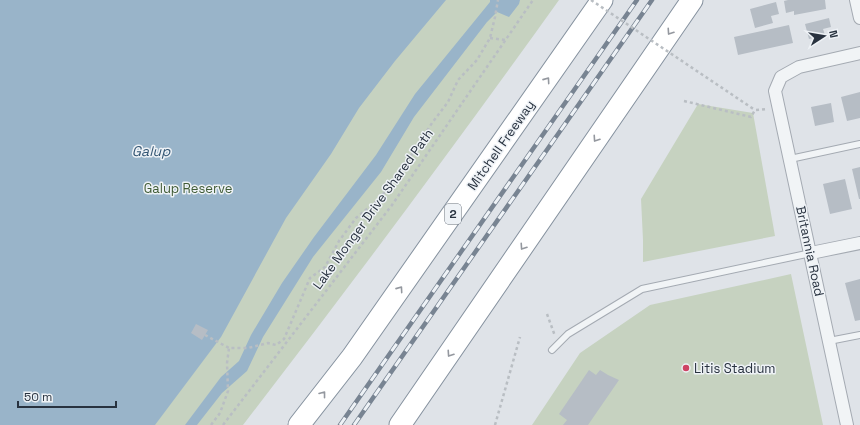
<svg xmlns="http://www.w3.org/2000/svg" width="860" height="425" viewBox="0 0 860 425" font-family="'Space Grotesk',sans-serif">
  <style>
    .green { fill: #c6d2c0 }
    .water { fill: #99b4c9 }
    .building { fill: #b6bdc5 }
    .lines { fill: none; stroke-linecap: round; stroke-linejoin: round }
    .service-casing { stroke: #a4aab2; stroke-width: 8 }
    .minor-casing { stroke: #a4aab2; stroke-width: 14 }
    .motorway-casing { stroke: #86929f; stroke-width: 23 }
    .path { stroke: #b9bec3; stroke-width: 2.5; stroke-dasharray: 3 3; stroke-linecap: butt }
    .service { stroke: #f1f4f6; stroke-width: 6 }
    .minor { stroke: #f1f4f6; stroke-width: 12 }
    .motorway { stroke: #fff; stroke-width: 21 }
    .rail-casing { stroke: #788492; stroke-width: 4.5 }
    .rail { stroke: #eef2f6; stroke-width: 3; stroke-dasharray: 9; stroke-linecap: butt }
    .path-bridge { stroke: #b9bec3; stroke-width: 2.5; stroke-dasharray: 3 3; stroke-linecap: butt }
    .oneway { stroke: #94989f }
    .poi-dot { fill: #ce4364; stroke: #eef2f6; stroke-width: 1.5 }
    .labels { text-anchor: middle; dominant-baseline: central; stroke-width: 3; stroke-linejoin: round; paint-order: stroke }
    .shield { fill: #eef2f6; stroke: #636c76; stroke-width: 1 }
    .shield-label { font-size: 12px; font-weight: bold; fill: #28323f }
    .street-label { font-size: 13px; fill: #28323f; stroke: #eef2f6 }
    .park-label { font-size: 13px; fill: #3f5b35; stroke: #eef2f6 }
    .poi-label { font-size: 13px; fill: #28323f; stroke: #eef2f6; text-anchor: start }
    .water-label { font-size: 14px; font-style: italic; fill: #325573; stroke: #eef2f6 }
  </style>
  <rect width="100%" height="100%" fill="#dfe3e8"/>
  <path class="green" d="M0 0H559C456 144 351 285 243 425H0Z
    M698 104 753 113 775 236 643 262V240L641 199Z
    M791 274 823 425H532L580 353 650 305Z"/>
  <path class="water" d="M0 0H446L395 61 359 108 331 154 286 218 221 337 155 425H0Z
    M490 0H520L519 4 509 17 497 12 487 22 414 117 381 172 313 257 263 337 247 371 222 393 197 425H185L221 377 239 361 251 335 282 283 314 237 376 155 415 94 490 2Z"/>
  <path class="building" d="M788 0H825L826 9 794 15V11L786 13 784 1Z
    M776 2 779 14 771 16 773 23 755 28 750 9Z
    M829 18 831 27 823 29 825 35 809 39 805 24Z
    M789 25 793 43 738 55 734 37Z
    M860 92V118L847 121 841 97Z
    M831 103 834 122 815 126 811 107Z
    M860 167V199H859L852 169Z
    M845 179 852 209 830 214 823 184Z
    M860 279V320L855 321 845 283Z
    M196 324 208 330 202 340 191 333Z
    M589 370 596 375 600 370 608 375 619 380 588 425H563L567 420 559 414Z"/>
  <g class="lines">
    <defs>
      <path id="service" d="M790 159 860 144
        M829 341 860 335
        M552 350 568 334 642 289 811 253"/>
      <path id="minor" d="M856 0 860 18
        M811 253 860 243
        M847 425 775 91 781 77 799 67 860 53"/>
      <path id="motorway" d="M299 425 352 357 602 0
        M400 425 692 0"/>
    </defs>
    <use href="#service" class="service-casing"/>
    <use href="#minor" class="minor-casing"/>
    <use href="#motorway" class="motorway-casing"/>
    <path class="path" d="M490 38 505 40
      M684 101 751 117 755 110 767 109
      M547 314 555 336
      M205 335 229 348
      M211 425 220 413 228 391 227 363 229 348H248L268 343 276 345 284 339 310 278 325 267 339 241 356 218 379 199 398 176 432 123 448 102 458 80 477 60 490 38 495 17 498 0
      M223 425 392 205 533 0
      M495 425 520 337"/>
    <use href="#service" class="service"/>
    <use href="#minor" class="minor"/>
    <use href="#motorway" class="motorway"/>
    <defs>
      <path id="rail" d="M340 425 637 0
        M354 425 652 0"/>
    </defs>
    <use href="#rail" class="rail-casing"/>
    <use href="#rail" class="rail"/>
    <path class="path-bridge" d="M591 0 755 110"/>
  </g>
  <defs><path id="oneway-chevron" d="M-2-3.5L2.5 0L-2 3.5" fill="none" stroke-width="1.6" stroke-linecap="round" stroke-linejoin="round"/></defs>
  <g class="oneway">
    <use href="#oneway-chevron" transform="translate(670 32) rotate(124)"/>
    <use href="#oneway-chevron" transform="translate(547 80) rotate(-55)"/>
    <use href="#oneway-chevron" transform="translate(596 139) rotate(124)"/>
    <use href="#oneway-chevron" transform="translate(523 247) rotate(124)"/>
    <use href="#oneway-chevron" transform="translate(400 289) rotate(-55)"/>
    <use href="#oneway-chevron" transform="translate(450 354) rotate(124)"/>
    <use href="#oneway-chevron" transform="translate(323 394) rotate(-52)"/>
  </g>
  <circle class="poi-dot" cx="686" cy="368" r="4"/>
  <g class="labels">
    <rect class="shield" x="445" y="204" width="16" height="20" rx="3"/>
    <g class="shield-label">
      <text x="453" y="214">2</text>
    </g>
    <g class="street-label">
      <text transform="translate(501 145) rotate(-55)">Mitchell Freeway</text>
      <text transform="translate(373 209) rotate(-54)">Lake Monger Drive Shared Path</text>
      <text transform="translate(810 251) rotate(78)">Britannia Road</text>
    </g>
    <g class="park-label">
      <text x="188" y="188">Galup Reserve</text>
    </g>
    <g class="poi-label">
      <text x="694" y="368">Litis Stadium</text>
    </g>
    <g class="water-label">
      <text x="151" y="151">Galup</text>
    </g>
  </g>
  <g transform="translate(824 36) rotate(78)" stroke="#eef2f6" stroke-width="3" paint-order="stroke">
  <path d="M0-3L7 15L0 10L-7 15Z" fill="#28323f"/>
  <text y="-6" font-size="11" font-weight="bold" text-anchor="middle" fill="#28323f">N</text>
  </g>
  <path d="M18 401v6h98v-6" fill="none" stroke="#28323f" stroke-width="2"/>
  <text x="24" y="401" font-size="12" fill="#28323f" stroke="#eef2f6" stroke-width="3" paint-order="stroke">50 m</text>
</svg>
